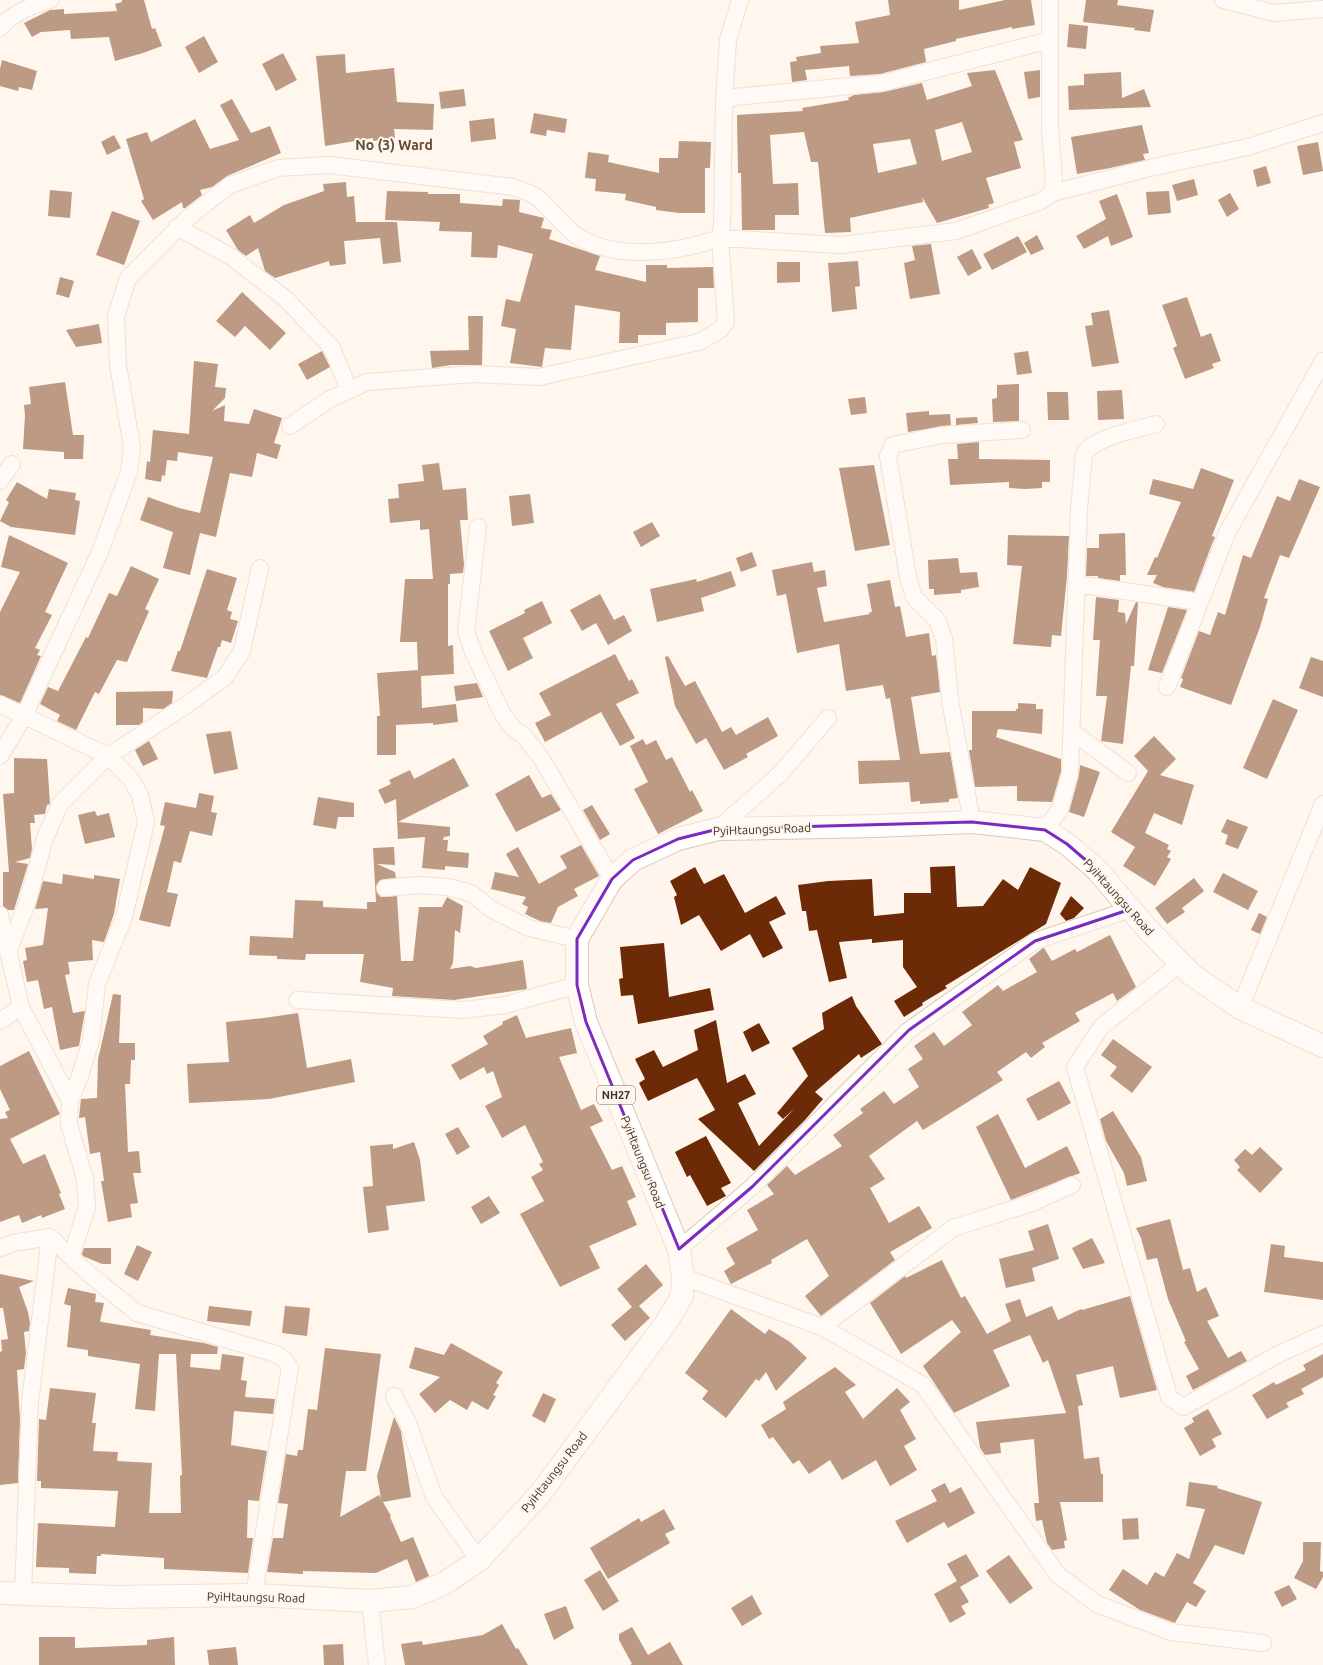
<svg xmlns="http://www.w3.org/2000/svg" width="1323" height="1665" viewBox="0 0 1323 1665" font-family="Ubuntu,sans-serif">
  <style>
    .building { fill: #6c2b06; fill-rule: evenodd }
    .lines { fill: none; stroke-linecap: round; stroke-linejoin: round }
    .minor-casing { stroke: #ddc7b2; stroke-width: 18 }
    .trunk-casing { stroke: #ddc7b2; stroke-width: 24 }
    .minor { stroke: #fff; stroke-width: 16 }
    .trunk { stroke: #fff; stroke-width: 22 }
    .marked { fill: none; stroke: #7b2cbf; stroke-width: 3; stroke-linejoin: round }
    .labels { text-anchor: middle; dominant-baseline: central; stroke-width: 4; stroke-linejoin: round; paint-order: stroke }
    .shield { fill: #fff5ed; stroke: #756c64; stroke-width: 1 }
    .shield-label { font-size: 11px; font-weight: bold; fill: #3a3129 }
    .street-label { font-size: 12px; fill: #3a3129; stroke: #fff5ed }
    .quarter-label { font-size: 14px; font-weight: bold; fill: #5d4a37; stroke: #fff5ed }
  </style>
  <rect width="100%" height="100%" fill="#fff5ed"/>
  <path class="building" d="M122 0H144L152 29 155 28 162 46 143 53 115 61 109 37 71 39 70 30 41 32 32 37 24 23 50 10 64 9V14L117 11 115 4 122 2Z
    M888 0H959V10L1005 0H1031L1035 25 1012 29V27L956 39V41L924 49 926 62 880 74 850 76 849 66 805 70 807 80 792 82 790 62 797 61 796 57 821 53 820 46 859 43 855 22 890 15Z
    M1086 0H1118L1117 5 1154 10 1150 32 1134 30 1135 28 1083 22Z
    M1069 24 1088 26 1086 49 1067 47Z
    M204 36 218 62 199 73 185 47Z
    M283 53 297 80 276 91 262 64Z
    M345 54 346 73 394 68 397 102 434 104 433 130 394 129 395 138 373 141V138L325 146 316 56Z
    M2 60 37 71 32 90 19 87 18 91 0 86V69Z
    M995 70 1023 140 1014 142 1021 168 986 178 994 203 988 205 989 208 937 223 922 197 923 202 850 218 851 232 825 233 818 162H811L804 132 770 135 773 184 798 183 799 215H775V230H742L741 173H738L737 115 803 111 802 108 849 100 848 98 854 95 884 92 922 83 927 100 972 86 967 73ZM962 122 972 152 942 161 935 130ZM910 139 917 164 878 173 873 144Z
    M1040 70V97L1028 99 1024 72Z
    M1121 72 1122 98 1144 89 1151 107 1069 110 1068 86 1084 85V74Z
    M464 89 466 106 441 109 439 92Z
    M232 99 251 133 270 126 281 153 227 176 212 187 200 190 202 195 185 208H183L182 202 153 220 141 201 144 199 126 139 147 132 151 142 195 119 210 149 239 140 220 105Z
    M534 113 567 119 565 133 547 130 546 136 530 133Z
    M494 118 496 139 471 142 469 121Z
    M1142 125 1149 153 1143 154 1145 160 1110 168 1077 174 1071 137Z
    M114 135 121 148 107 155 101 142Z
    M679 141 711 142 710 168H705V213H679L656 210V207L625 200 626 194 595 191 596 179 585 178 588 152 609 155 608 162 659 173V158H678Z
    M1318 142 1323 171 1303 175 1297 146Z
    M1266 166 1271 183 1257 187 1253 170Z
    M1194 179 1198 195 1177 201 1172 185Z
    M346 182 347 197 354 196 356 222H397L401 262 383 264 380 238 344 241 346 264 330 266 329 261 275 278 265 271 258 248 246 256 238 250 226 230 250 215 254 223 284 205 324 191 323 184Z
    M50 190 72 192 70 218 48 216Z
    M387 191 428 192V194H460V203L502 206 503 199 520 200 519 212 544 218 541 228 552 230 549 239 600 256 595 270 646 282V265H667V268L713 267 714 288H698V322L666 323V335H638V343H619L620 312 575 305 571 350 545 348 542 367 510 363 516 329 501 326 506 299 520 302 533 254 498 245 497 258 471 257 472 232 439 231 440 222 385 220Z
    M1169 191 1171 213 1148 215 1146 192Z
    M1230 193 1239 209 1227 217 1218 200Z
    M1117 194 1133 237 1111 246 1108 236 1084 249 1076 236 1106 219 1099 201Z
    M112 211 140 221 124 265 96 255Z
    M1037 235 1044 249 1031 255 1024 243Z
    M1018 236 1027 252 992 270 983 254Z
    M931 244 940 294 910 299 904 263 915 260 912 246Z
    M972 249 982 268 968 276 957 257Z
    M858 261 860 286 855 287 857 309 832 312 828 263Z
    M777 262H800V282L777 283Z
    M60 277 74 281 69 298 56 294Z
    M242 292 286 333 270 350 245 326 235 337 216 321Z
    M1187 297 1201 337 1211 333 1221 361 1212 364 1214 368 1185 379 1173 348 1177 346 1162 305Z
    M1109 310 1119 363 1092 367 1085 326 1093 325 1091 313Z
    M468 316H483L482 365H451L432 368 430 351 469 350Z
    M99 324 102 343 76 347 66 330Z
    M322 351 330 367 307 380 298 364Z
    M1028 351 1032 373 1017 375 1014 353Z
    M194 361 218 364 215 387 226 388 225 398 212 411 225 405 224 421 249 424 254 409 282 418 274 443 281 445 277 459 257 453 252 477 230 473 216 537 200 533 190 575 163 568 173 532 140 520 148 497 179 508 200 513 213 457 178 452 177 461 167 460 165 476 162 475 161 482 145 479 147 461 150 462 153 430 189 434Z
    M65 382 73 435H84L83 459H64V452L23 449 25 415 24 405 31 404 29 387Z
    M1019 384V421L993 422 992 399 997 398V385Z
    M1122 390 1124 419 1098 420 1097 391Z
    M1047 392H1068L1069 420H1048Z
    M865 397 867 413 851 415 848 399Z
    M929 411V415L950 414 951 425 908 432 906 413Z
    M977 417 978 423 956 425V418Z
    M979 442V459L1050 460V482H1042V488L1026 489 1009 488V482L950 485 948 459H958L957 444Z
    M439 463 443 490 466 488 468 520H460L464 564 463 573 450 574V584H448V646L453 645 454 674 421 676 422 708 456 704 458 722 433 725V723L396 725V755H377V716H380L377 673 418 670 417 642H400L405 579H433L429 529 420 530V520L390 523 388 499 399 498 398 484 424 481 422 465Z
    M874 465 890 545 855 551 839 468Z
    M1201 468 1234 480 1212 536 1215 537 1212 544 1194 592 1163 587 1153 583 1157 575H1147L1155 557 1157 558 1181 502 1149 494 1153 479 1193 489Z
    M1299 479 1320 487 1289 558 1280 555 1264 598 1268 599 1260 627 1231 705 1180 687 1183 679 1181 678 1199 631 1210 635 1218 612 1225 615 1243 555 1251 558 1277 496 1290 501Z
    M17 482 47 499 49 489 76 493 75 500 80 501 75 535 11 527 0 521 9 502 6 500Z
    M530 494 534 523 512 526 509 496Z
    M652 522 660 536 641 547 633 532Z
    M1125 533 1126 575H1120V581L1098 578V576H1086L1087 548H1099V534Z
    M9 535 68 563 45 612 52 615 35 648 40 650 37 655 41 656 20 703 0 695V612L20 572 1 567Z
    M1008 535 1069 536 1067 576 1061 636 1052 635 1051 647 1013 644 1022 566 1007 565Z
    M752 552 757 566 741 572 736 558Z
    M958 558 960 573 977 572 979 587 961 590V593L934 595V589H929L928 560Z
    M812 562 814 572 825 570 827 586 817 588 824 622 870 614 869 612H872L867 584 890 580 895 607 900 606 906 637 929 633 932 656 936 655 940 692 911 697 920 754 950 752 958 798 949 799V802L920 804V801L911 802 909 782 859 784 858 761 900 760 890 698 886 699 883 685 846 691 839 644 797 653 786 594 777 596 772 570Z
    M131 566 159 579 145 609 149 611 127 662 117 660 99 694 95 692 76 730 57 721 60 715 40 704 48 687 58 691 86 637 88 638 109 593 117 596Z
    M207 569 237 578 227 610 232 612 230 619 238 621 231 643 222 640 220 647H218L207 678 171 671 178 651H180Z
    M731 571 736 586 701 598 704 611 657 622 650 589 696 579 697 582Z
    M600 594 614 620 624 615 632 631 608 645 596 623 582 631 570 610Z
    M1096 597 1119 600 1118 612 1125 613 1126 624 1136 602 1138 603 1134 666H1131L1123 744 1101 741 1107 696H1096L1100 640H1093Z
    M542 601 552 623 523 638 533 658 508 671 489 631 525 613 524 610Z
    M1168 607 1187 610 1162 673 1148 670Z
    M615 654 629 681 632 679 639 693 616 704 635 738 620 746 601 712 545 742 535 723 551 715 539 693Z
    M668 656 685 686 695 681 722 732 731 727 736 735 768 717 778 736 746 754 748 757 724 770 706 738 696 744 675 706 665 657Z
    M1311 657 1323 661V697L1299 688Z
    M477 683 483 697 456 701 454 686Z
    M173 691 172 703 163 709 143 708V722L139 725H116V692Z
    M1273 699 1298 710 1267 779 1243 768Z
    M1018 703 1036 704V709H1043L1042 734 998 729 996 737 1061 759V772L1052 802 1017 801V786L975 787 969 750H972V711H1016V709H1018Z
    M231 731 238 769 214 774 206 734Z
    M1154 736 1176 759 1160 775 1194 785 1182 825 1154 813 1145 833 1169 845 1167 849 1171 851 1167 857 1171 859 1155 886 1123 866 1135 847 1111 832 1148 771 1134 756Z
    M643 739 646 745 656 740 666 760 672 757 690 792 692 790 703 811 658 834 634 789 648 782 630 746Z
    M149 741 158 759 143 766 135 750Z
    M14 758 47 759 50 804 47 805 45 814 34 815 35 823H30L32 849 30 858 15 862 28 864 14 910H8L3 906V872H9L3 794 14 793Z
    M454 758 469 786 398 822 450 827V836L444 837 443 840H448L447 851 469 853 468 868 445 866V870L422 868 425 837 398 839 396 799 385 804 378 790 391 784 389 780 410 770 414 779Z
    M1080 765 1100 772 1084 817 1069 812 1079 775Z
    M529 775 542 798 551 794 561 810 516 832 495 794Z
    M199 793 214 796 211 812 217 813 212 836 190 831 181 863 174 861 167 892 178 894 170 927 139 920 165 826 160 825 165 802 196 808Z
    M318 797 354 803V817H338L336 829 313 825Z
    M592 805 610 834 600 840 583 810Z
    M95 811 97 816 109 813 115 837 85 844 78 815Z
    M1227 819 1248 827 1238 849 1225 844 1228 835 1221 832Z
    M581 845 599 876 574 889 578 896 558 907 551 923 540 921 525 914 528 907 522 904 526 897 491 889 495 872 519 877 506 854 518 847 539 884 567 868 560 856Z
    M394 847 395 865 377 864 395 872 396 878 380 880 376 888 377 893 381 897 397 896 401 961H413L419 907H442L447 897 463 906 460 933 455 930 453 963 450 969 470 966 476 968 523 960 527 989 454 1000 392 996 393 988 360 982 364 954H306L305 960 277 959V956L249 955 250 936 293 938 295 900 323 901V907L367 909V902H376L373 848Z
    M955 866 957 907 983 906 1003 879 1018 890 1030 867 1061 883 1046 924 945 986 947 988 922 1003 923 1005 904 1017 894 1001 917 987 903 967V940L872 943V939L839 942 847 978 829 982 817 930 809 931 806 911H802L798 885 828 881 872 879 874 916 904 913V893H931L930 867Z
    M695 867 704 884 724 874 745 913 776 896 786 914 769 922 783 948 763 958 750 934 721 951 699 915 681 925 674 897 677 895 670 881Z
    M1223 873 1258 891 1248 910 1213 892Z
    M63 874 94 879V875L120 879 114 914 104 942 92 940 93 960 68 962 70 974 65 975 73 1013 85 1011 79 1046 60 1050 52 1007 44 1009 38 980 27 982 23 961 27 960 25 948 43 945 48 908 35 909 43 881 62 884Z
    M1194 878 1204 891 1182 908 1185 912 1167 924 1155 908Z
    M1071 896 1084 908 1074 918 1066 921 1060 914Z
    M1259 913 1267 917 1260 934 1251 930Z
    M1110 935 1136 987 1117 1001 1113 993 1075 1013 1080 1021 1042 1043 1045 1047 1031 1058 1026 1052 997 1072 1003 1080 923 1130 917 1121 869 1156 885 1179 870 1188 889 1223 919 1206 932 1228 890 1252 895 1260 821 1316 805 1296 829 1276 807 1239 771 1260 772 1263 731 1284 724 1271 735 1264 726 1248 758 1230 747 1210 774 1194 767 1185 787 1166 795 1175 842 1146 833 1135 863 1113 860 1109 884 1091 894 1104 919 1087 908 1069 923 1059 914 1046 934 1032 944 1046 972 1025 962 1012 998 985 1003 991 1037 972 1029 959 1043 948H1044L1052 961 1075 949 1077 952Z
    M664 943 669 997 710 988 714 1010 638 1024 633 995 621 996 619 979 623 978 620 947Z
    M113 994 121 995 119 1043H135V1060H131L130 1084H125L128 1152 139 1151 141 1173H133L138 1203 130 1204 132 1217 108 1222 101 1181H104L100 1152 90 1154 85 1117 79 1118 81 1099 97 1098 98 1059Z
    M852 996 856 1006 882 1044 861 1058 859 1054 815 1092 823 1099 805 1120 754 1171 698 1119 715 1110 697 1078 648 1101 639 1083 645 1079 635 1059 654 1050 663 1067 698 1050 694 1030 716 1020 727 1083 745 1074 756 1094 738 1103 759 1146 794 1109 783 1119 777 1113 808 1076 792 1048 824 1029 822 1013Z
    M298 1013 307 1068 351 1059 355 1082 269 1099 189 1103 187 1064 229 1062 226 1022 264 1018Z
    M517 1015 526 1038 571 1028 577 1053 559 1057 581 1110 594 1104 603 1121 590 1127 612 1170 622 1166 636 1197 627 1201 637 1225 589 1246 600 1268 560 1287 520 1214 544 1201 531 1177 543 1170 539 1164 543 1162 525 1125 502 1138 485 1106 502 1097 493 1071 487 1074 484 1067 460 1080 451 1065 488 1044 483 1036 503 1024 502 1022Z
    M759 1023 770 1043 752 1052 743 1032Z
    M1113 1039 1152 1067 1132 1093 1110 1076 1117 1067 1101 1055Z
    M29 1051 60 1114 10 1139 23 1164 45 1154 61 1193 59 1194 65 1209 42 1218 41 1215 22 1223 19 1215 0 1222V1119L8 1118 5 1112 10 1110 0 1089V1066Z
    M1059 1081 1071 1103 1038 1121 1026 1099Z
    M1113 1111 1141 1157 1147 1181 1127 1186 1124 1173 1106 1141 1100 1119Z
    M998 1114 1025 1168 1067 1146 1080 1173 1011 1200 976 1127Z
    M458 1127 470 1147 457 1155 445 1134Z
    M706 1136 731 1183 721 1188 726 1196 707 1206 690 1175 687 1177 675 1152Z
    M414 1142 420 1160 425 1201 386 1206 389 1230 368 1233 363 1187 373 1186 370 1146 393 1144V1149Z
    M1260 1147 1283 1169 1260 1193 1237 1170 1240 1167 1234 1160 1245 1149 1252 1155Z
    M489 1196 500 1213 481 1224 471 1207Z
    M1170 1219 1183 1270 1190 1268 1197 1292 1206 1287 1219 1316 1207 1321 1228 1358 1241 1351 1247 1361 1193 1390 1186 1376 1199 1369 1184 1342 1186 1341 1168 1299 1157 1258 1147 1260 1141 1238 1136 1228Z
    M1048 1224 1059 1259 1032 1268 1035 1281 1006 1288 999 1259 1034 1250 1028 1231Z
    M1092 1238 1105 1263 1083 1269 1072 1248Z
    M1271 1244 1285 1246 1284 1257 1323 1262V1300L1264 1292Z
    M137 1245 152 1252 138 1281 124 1274Z
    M84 1248H111V1264H102L83 1256 82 1254Z
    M942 1260 961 1298 965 1296 987 1334 1011 1321 1005 1304 1020 1299 1026 1317 1052 1306 1058 1320 1081 1309 1082 1310 1130 1296 1157 1390 1120 1398 1113 1366 1076 1375 1083 1405 1078 1406 1084 1459 1099 1457 1101 1474H1103V1502H1060L1067 1540 1064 1541 1065 1548 1052 1550 1047 1543 1042 1520 1036 1521 1034 1503H1039L1034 1439 1000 1443 1001 1453 985 1455 980 1448 976 1422 1066 1413 1048 1360 1043 1363 1030 1335 993 1350 1010 1386 954 1413 923 1366 961 1332 952 1320 901 1354 870 1303 905 1276 906 1278Z
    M646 1264 663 1285 639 1306 650 1318 625 1341 611 1325 632 1307 617 1289Z
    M0 1274 34 1281 19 1287 28 1312 30 1323 29 1331 24 1332 26 1353 24 1369 17 1370 20 1418 18 1483 0 1485V1352L2 1351 1 1340 8 1339 3 1308H0Z
    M68 1288 96 1294 95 1302 104 1303 100 1321 102 1322 151 1330 150 1335 204 1343 218 1347 217 1354H191L190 1367 220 1370 222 1354 244 1357 241 1380 247 1381 245 1397 275 1399 273 1414 234 1411 231 1445 267 1451 259 1501 248 1500 247 1538H253L248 1573 164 1569V1558L101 1554V1556H97L96 1574 69 1573V1568L36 1567 38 1523 115 1527 118 1491 41 1488V1481H37L39 1419 46 1420 50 1388 96 1393 92 1423H96L93 1451 118 1452 117 1461 152 1463 149 1513H181L180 1476 182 1475 176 1354H159L155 1411 135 1409 140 1364 88 1356V1350L67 1347 71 1306 64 1304Z
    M209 1306 252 1311 250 1326 207 1321Z
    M285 1306 310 1308 307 1336 282 1333Z
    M731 1309 765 1334 769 1329 790 1342 807 1358 776 1391 766 1372 759 1381 756 1379 726 1418 702 1399 708 1391 685 1373Z
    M451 1343 503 1372 496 1383 499 1385 493 1395 496 1396 488 1410 472 1401 467 1410 450 1400 435 1413 419 1394 440 1377 409 1368 415 1347 444 1355Z
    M325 1348 381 1354 366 1471H346L340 1517 379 1495 381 1498 377 1476 394 1417 401 1431 411 1497 383 1502 391 1516 390 1517 401 1542 413 1537 429 1576 416 1582 407 1559 376 1573 303 1571V1574L267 1572 273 1538H283L288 1504 278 1503 286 1454 297 1456 298 1450H303L308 1409 317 1410Z
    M1323 1354V1377L1301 1389 1304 1394 1286 1403 1289 1407 1267 1419 1252 1395 1274 1382 1276 1385 1306 1370 1303 1365Z
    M835 1367 856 1385 845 1392 863 1419 897 1388 910 1402 900 1410 916 1439 904 1446 917 1470 890 1486 876 1460 842 1480 830 1460 809 1474 799 1460 793 1464 773 1437 769 1439 761 1425 786 1409 783 1402Z
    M543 1393 556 1399 545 1423 532 1416Z
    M1208 1409 1222 1434 1212 1439 1216 1447 1200 1456 1184 1428 1194 1422 1192 1418Z
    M1189 1482 1218 1486 1217 1488 1262 1502 1244 1555 1215 1545 1193 1583 1206 1591 1196 1607 1187 1602 1175 1623 1140 1610 1109 1590 1123 1569 1147 1585 1155 1572 1164 1577 1177 1553 1189 1559 1205 1509 1186 1506Z
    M945 1483 950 1493 961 1487 975 1513 948 1528 944 1522 907 1543 895 1521 937 1501 931 1490Z
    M664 1509 675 1529 665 1534 670 1543 608 1579 590 1548 639 1518 641 1522Z
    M1138 1518 1139 1539 1123 1540 1122 1519Z
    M1303 1542H1321L1320 1571 1323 1572V1577L1316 1589 1294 1578 1303 1561Z
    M966 1554 979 1576 960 1587 969 1602 961 1606 966 1614 950 1623 934 1594 957 1581 947 1564Z
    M1009 1555 1033 1588 1010 1604 986 1571Z
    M600 1570 619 1601 603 1611 584 1580Z
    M1289 1585 1297 1599 1282 1607 1274 1592Z
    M752 1595 762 1614 742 1626 731 1608Z
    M566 1606 574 1628 554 1640 544 1614Z
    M502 1624 516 1649 518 1648 528 1665H405L401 1644 422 1641 423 1645 483 1635Z
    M632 1627 648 1655 670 1642 683 1665H630L632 1664 619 1640V1634Z
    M39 1637H75V1648L147 1645V1640L174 1637 175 1665H39Z
    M343 1644 344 1665H324L323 1645Z
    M236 1647 238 1665H209L207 1650Z"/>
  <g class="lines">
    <defs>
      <path id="minor" d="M1223 0 1274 13 1323 9
        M0 28C13 12 32 6 50 0
        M724 103 728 40 740 0
        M1052 193 1154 167 1248 147 1323 123
        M177 227 230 256 286 299 332 348 349 390
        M290 426 330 399 367 382 474 374 539 377 699 342 720 330 726 322 720 238 841 245 956 231 1041 201 1052 193 1054 178 1050 129V0
        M0 481 12 464
        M478 527 466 631 473 652 503 715 514 729 524 736 541 758 612 879
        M1076 584 1200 602
        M1167 687 1227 533 1323 361
        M0 704 108 756 130 778 140 795 146 822 124 917 97 984 91 1040 80 1076 70 1101 69 1124 85 1179 87 1207 71 1257
        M1071 731 1128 773
        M0 756 24 716 100 552 129 472 132 447 118 365 116 316 128 278 190 216 230 185 278 168 329 165 513 187C521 190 532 193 538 198 551 209 567 231 580 238 620 261 679 252 720 238L722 226 724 103 734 97 882 83 1050 40
        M972 822 950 700 944 638 937 620 914 597 908 577 888 456 893 445 941 435 1022 430
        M718 829 780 774 828 718
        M1045 830 1060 809 1070 773 1079 508 1084 455C1092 437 1137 430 1156 424
        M385 888 419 885 448 887 471 893 491 909 529 928 577 939
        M0 915 21 1007 0 1021
        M8 952 27 903 45 838 60 804 108 756 188 704 225 677 242 651 260 568
        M1181 963 1101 1027 1075 1067 1169 1397 1183 1407 1279 1354 1323 1334
        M297 1000 464 1010 505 1005 577 985
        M21 1007 70 1101
        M1240 1008 1323 804
        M0 1248 13 1243 50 1237 88 1273 137 1313 276 1354 285 1360 290 1368 254 1595
        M679 1249 752 1187 909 1030 1035 941 1131 909
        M683 1277 822 1327 923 1385 1058 1575 1097 1604 1171 1632 1263 1643
        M822 1327 953 1228 1032 1203 1072 1185
        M394 1396 408 1423 434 1497 479 1560
        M23 1594 30 1402 50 1237
        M370 1601 377 1665"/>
      <path id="trunk" d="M0 1593 115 1597 254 1595 370 1601 412 1597 445 1583 479 1560 540 1494 666 1323 682 1296 683 1277 679 1249 586 1022 577 985V939L612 879 633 860 678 839 718 829 876 826 972 822 1045 830 1067 844 1096 869 1150 932 1191 974 1240 1008 1323 1046"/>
    </defs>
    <use href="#minor" class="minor-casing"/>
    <use href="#trunk" class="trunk-casing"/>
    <use href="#minor" class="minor"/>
    <use href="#trunk" class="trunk"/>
  </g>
  <path d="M0 0H1323V1665H0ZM972 822 1045 830 1067 844 1096 869 1131 909 1035 941 909 1030 752 1187 679 1249 586 1022 577 985V939L612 879 633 860 678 839 718 829Z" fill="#fff5ed" fill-opacity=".55" fill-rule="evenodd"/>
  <path class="marked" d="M972 822 1045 830 1067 844 1096 869 1131 909 1035 941 909 1030 752 1187 679 1249 586 1022 577 985V939L612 879 633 860 678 839 718 829Z"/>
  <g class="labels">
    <rect class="shield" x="597" y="1086" width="38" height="18" rx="3"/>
    <g class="shield-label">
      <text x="616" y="1095">NH27</text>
    </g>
    <g class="street-label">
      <text transform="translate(762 829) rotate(-2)">PyiHtaungsu Road</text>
      <text transform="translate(1119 897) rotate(48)">PyiHtaungsu Road</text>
      <text transform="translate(643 1162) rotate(68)">PyiHtaungsu Road</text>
      <text transform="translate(554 1472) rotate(-52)">PyiHtaungsu Road</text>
      <text transform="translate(256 1597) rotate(1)">PyiHtaungsu Road</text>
    </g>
    <g class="quarter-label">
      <text x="394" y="145">No (3) Ward</text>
    </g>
  </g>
</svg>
